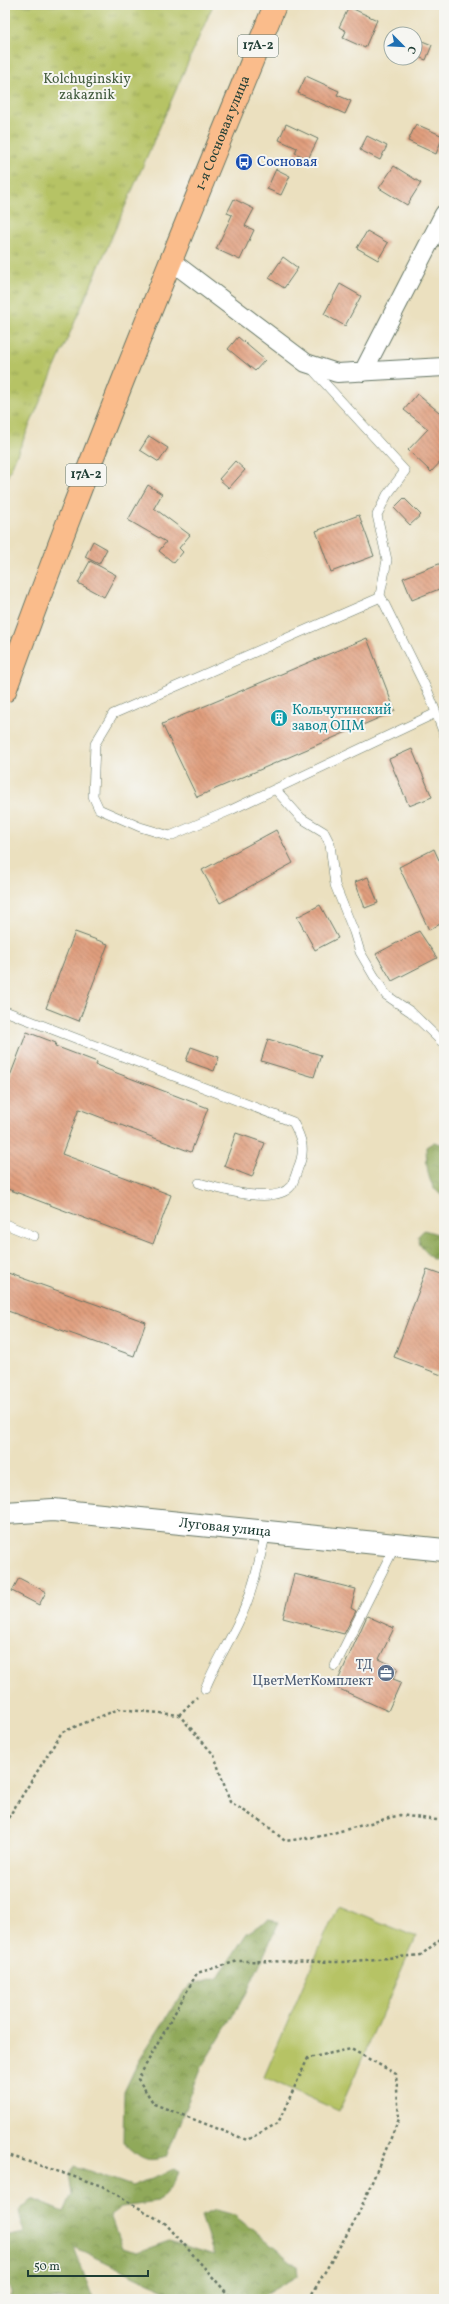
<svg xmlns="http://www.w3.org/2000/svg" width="449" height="2304" viewBox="0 0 449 2304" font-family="Vollkorn,serif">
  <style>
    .green { fill: #b6c365; stroke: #6a804c }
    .forest { fill: url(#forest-crowns); stroke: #587347 }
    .park { fill: url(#park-tufts); stroke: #6a804c }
    .building { fill: url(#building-back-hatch) }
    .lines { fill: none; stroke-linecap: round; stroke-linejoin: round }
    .service-casing { stroke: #667665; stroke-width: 10 }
    .minor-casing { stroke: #667665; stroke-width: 20 }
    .tertiary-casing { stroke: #667665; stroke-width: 24 }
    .primary-casing { stroke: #667665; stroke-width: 24 }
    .path { stroke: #667665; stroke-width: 2.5; stroke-dasharray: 3 3; stroke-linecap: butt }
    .service { stroke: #fff; stroke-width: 9 }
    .minor { stroke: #fff; stroke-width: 18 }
    .tertiary { stroke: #fff; stroke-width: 22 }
    .primary { stroke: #fabc8b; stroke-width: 22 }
    .labels { text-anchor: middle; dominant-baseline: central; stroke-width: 4; stroke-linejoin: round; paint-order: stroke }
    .shield { fill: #f6f6f2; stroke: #60746d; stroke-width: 1 }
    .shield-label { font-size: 13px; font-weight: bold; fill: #1f3d34 }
    .park-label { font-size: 14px; fill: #455e40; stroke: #f6f6f2 }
    .street-label { font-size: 14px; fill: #1f3d34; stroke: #f6f6f2 }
    .transit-label { font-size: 14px; fill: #164399; stroke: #f6f6f2; text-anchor: start }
    .culture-label { font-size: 14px; fill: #0d838f; stroke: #f6f6f2; text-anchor: start }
    .service-label { font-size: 14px; fill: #4e5e75; stroke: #f6f6f2; text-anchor: end }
  </style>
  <defs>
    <pattern id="forest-crowns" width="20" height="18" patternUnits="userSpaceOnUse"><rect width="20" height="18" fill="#90a95a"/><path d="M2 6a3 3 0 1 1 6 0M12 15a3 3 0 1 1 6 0" fill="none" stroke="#758b4b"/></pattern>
    <pattern id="park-tufts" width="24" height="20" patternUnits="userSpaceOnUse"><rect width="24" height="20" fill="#b6c365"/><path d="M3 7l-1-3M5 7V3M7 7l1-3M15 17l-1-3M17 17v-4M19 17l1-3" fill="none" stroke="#93a054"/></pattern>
    <pattern id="building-back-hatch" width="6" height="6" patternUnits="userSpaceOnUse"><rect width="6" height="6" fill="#e09e7d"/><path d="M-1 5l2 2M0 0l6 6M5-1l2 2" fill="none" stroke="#b58267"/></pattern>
  </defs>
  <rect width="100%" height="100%" fill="#f6f6f2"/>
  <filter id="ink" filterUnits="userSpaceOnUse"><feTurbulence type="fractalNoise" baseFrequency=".025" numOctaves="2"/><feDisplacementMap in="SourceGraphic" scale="8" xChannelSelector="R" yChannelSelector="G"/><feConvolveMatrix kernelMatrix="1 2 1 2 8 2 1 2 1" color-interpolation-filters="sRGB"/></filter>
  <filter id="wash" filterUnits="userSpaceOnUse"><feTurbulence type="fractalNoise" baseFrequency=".012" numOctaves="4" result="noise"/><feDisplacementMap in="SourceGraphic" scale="16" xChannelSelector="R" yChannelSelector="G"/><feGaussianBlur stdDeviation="0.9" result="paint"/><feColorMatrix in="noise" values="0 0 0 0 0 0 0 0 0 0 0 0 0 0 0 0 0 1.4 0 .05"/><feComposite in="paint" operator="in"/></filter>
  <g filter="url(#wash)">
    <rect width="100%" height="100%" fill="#ebe0bf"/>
    <path class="green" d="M338 1905 416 1937 339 2111 264 2077Z"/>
    <path class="forest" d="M434 1142 444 1145 443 1196C426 1186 427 1165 426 1147Z
      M424 1230 444 1236V1258L432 1259 420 1245 418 1236Z
      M269 1920 279 1922 246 1994 202 2066 166 2157C144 2164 139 2156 123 2142L124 2092 139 2060 183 1992 193 1984 218 1977 247 1933Z
      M75 2166 132 2186 174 2169 179 2172 174 2183 158 2202 121 2207 110 2215 122 2248 138 2252 169 2241 214 2255 201 2216 217 2210 234 2215 297 2266 298 2276 267 2294 263 2299 175 2295 74 2247 93 2299H9L12 2292 7 2282H5V2237L24 2233 19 2211 32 2199 64 2212 72 2194 69 2175Z"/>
    <path class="park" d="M5 5H213L5 482Z"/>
    <g id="blocks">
      <path class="building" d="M349 7 377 20 365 48 343 38 346 31 339 27Z
        M415 38 432 45 426 60 415 56Z
        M306 76 339 91 337 95 351 101 345 114 298 93Z
        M286 124 318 139 308 159 295 153 297 148 279 140Z
        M416 124 443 136 436 154 408 141Z
        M367 136 387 146 380 160 360 150Z
        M394 166 421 183 407 205 379 188Z
        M276 169 290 176 281 195 267 189Z
        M234 199 254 209 245 226 254 230 240 260 216 249 232 215 227 213Z
        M367 231 388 243 378 260 357 248Z
        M283 257 298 268 284 288 269 278Z
        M340 284 361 296 345 326 324 314Z
        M238 337 265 360 255 371 228 349Z
        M417 394 444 416V458L431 472 408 450 428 429 404 410Z
        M149 436 168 448 159 462 140 450Z
        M235 461 245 470 229 488 219 479Z
        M148 485 162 494 154 508 190 535 179 548 183 552 174 563 159 551 166 542 128 520Z
        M404 498 421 515 410 525 394 508Z
        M359 515 374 556 331 572 316 531Z
        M93 541 107 549 99 564 85 557Z
        M90 561 116 575 104 597 78 583Z
        M444 562V587L412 600 403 578Z
        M367 638 395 711 197 797 162 724Z
        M412 749 432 797 409 806 389 759Z
        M276 830 293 863 220 903 202 870Z
        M434 849 444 871V922L429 930 399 867Z
        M368 877 378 903 365 908 355 882Z
        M320 905 338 938 315 950 297 917Z
        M419 931 437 958 392 981 376 954Z
        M75 932 108 944 79 1021 46 1008Z
        M27 1032 56 1043 55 1046 97 1062 96 1065 208 1108 191 1152 79 1109 62 1154 171 1195 153 1244 5 1188V1089Z
        M268 1039 321 1055 314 1077 261 1061Z
        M191 1047 219 1057 214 1071 186 1061Z
        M236 1133 265 1143 252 1177 224 1166Z
        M427 1269 444 1275V1376L394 1357Z
        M5 1272 146 1322 134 1356 5 1310Z
        M294 1574 356 1589 351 1608 356 1611 344 1634 283 1618Z
        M19 1578 46 1592 39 1605 12 1591Z
        M367 1616 394 1628 379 1659 398 1668 393 1679 401 1682 388 1711 335 1687Z"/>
    </g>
  </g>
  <g filter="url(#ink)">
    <use href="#blocks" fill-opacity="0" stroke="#667665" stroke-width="1"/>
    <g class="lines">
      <defs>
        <path id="service" d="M311 368 405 471 387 495 377 515 387 560 380 595 429 694 444 734
          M381 597 113 714 95 744 93 796 99 809 140 827 170 836 231 810 436 713
          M275 789 301 818 324 832 330 844 335 885 354 932 360 952 374 976 386 995 411 1012 444 1044
          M5 1011 293 1122C302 1139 306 1150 298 1168 296 1174 294 1181 291 1186 275 1206 220 1189 199 1183
          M5 1224 34 1236
          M335 1666 395 1546
          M205 1689C214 1666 227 1646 238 1623 252 1595 259 1563 266 1532"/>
        <path id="minor" d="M171 261 306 363 337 373 444 367
          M363 372 444 214"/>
        <g id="tertiary">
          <path id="s1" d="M5 1513 53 1510 444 1550"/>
        </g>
        <g id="primary">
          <path id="s2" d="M5 691C88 460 182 233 275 5"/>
        </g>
      </defs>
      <use href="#service" class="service-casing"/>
      <use href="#minor" class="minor-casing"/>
      <use href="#tertiary" class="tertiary-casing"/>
      <use href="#primary" class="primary-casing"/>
      <path class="path" d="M179 1715 197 1697
        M5 1823 62 1732 119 1709 179 1715 214 1755 230 1802 265 1824 285 1841 322 1836 400 1815 444 1821
        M5 2154 102 2186 166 2224 232 2299
        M309 2299 357 2217 399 2119 396 2074 351 2049 308 2058 278 2123 247 2140 154 2104 138 2079 197 1973 238 1961 343 1962 421 1955 444 1936"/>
      <use href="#service" class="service"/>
      <use href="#minor" class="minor"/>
      <use href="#tertiary" class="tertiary"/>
      <use href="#primary" class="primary"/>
    </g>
  </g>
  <defs>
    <symbol id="bus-disc" viewBox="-11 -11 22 22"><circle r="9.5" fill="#1a4fb4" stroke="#f6f6f2"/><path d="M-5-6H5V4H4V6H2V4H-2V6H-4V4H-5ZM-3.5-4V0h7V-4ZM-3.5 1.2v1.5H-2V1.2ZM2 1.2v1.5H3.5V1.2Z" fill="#fff"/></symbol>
    <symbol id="building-disc" viewBox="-11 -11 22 22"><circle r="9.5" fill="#0f9aa8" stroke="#f6f6f2"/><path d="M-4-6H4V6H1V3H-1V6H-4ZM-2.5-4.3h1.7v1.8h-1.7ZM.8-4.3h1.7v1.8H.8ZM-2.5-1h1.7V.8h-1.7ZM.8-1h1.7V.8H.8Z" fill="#fff"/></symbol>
    <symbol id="office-disc" viewBox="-11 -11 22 22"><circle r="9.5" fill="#5c6f8a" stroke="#f6f6f2"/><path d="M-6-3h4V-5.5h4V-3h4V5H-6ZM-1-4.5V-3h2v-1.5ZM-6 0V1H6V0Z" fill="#fff"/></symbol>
  </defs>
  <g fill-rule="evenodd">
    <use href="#bus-disc" x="234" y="152" width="20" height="20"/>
    <use href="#building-disc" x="269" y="708" width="20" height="20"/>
    <use href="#office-disc" x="376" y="1663" width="20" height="20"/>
  </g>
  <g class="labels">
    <g class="shield">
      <rect x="238" y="35" width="40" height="22" rx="3"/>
      <rect x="66" y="464" width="40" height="22" rx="3"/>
    </g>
    <g class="shield-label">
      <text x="258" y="46">17А-2</text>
      <text x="86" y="475">17А-2</text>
    </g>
    <g class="park-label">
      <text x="87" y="79">Kolchuginskiy<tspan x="87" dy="16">zakaznik</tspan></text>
    </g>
    <g class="street-label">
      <text stroke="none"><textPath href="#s2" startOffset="599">1-я Сосновая улица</textPath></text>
      <text stroke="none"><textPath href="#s1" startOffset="221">Луговая улица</textPath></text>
    </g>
    <g class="transit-label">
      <text x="257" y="162">Сосновая</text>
    </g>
    <g class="culture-label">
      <text x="292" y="710">Кольчугинский<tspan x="292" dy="16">завод ОЦМ</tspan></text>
    </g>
    <g class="service-label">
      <text x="373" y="1665">ТД<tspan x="373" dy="16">ЦветМетКомплект</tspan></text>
    </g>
  </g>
  <rect width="449" height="2304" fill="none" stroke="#f6f6f2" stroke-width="20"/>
  <g transform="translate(403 46) rotate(114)"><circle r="19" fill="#f6f6f2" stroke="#a0aca6"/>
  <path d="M0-3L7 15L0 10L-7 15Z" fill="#1f6fb2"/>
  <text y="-6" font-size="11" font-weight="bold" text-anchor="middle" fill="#1f3d34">С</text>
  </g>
  <path d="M28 2270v6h120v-6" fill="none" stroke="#1f3d34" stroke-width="2"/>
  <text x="34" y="2270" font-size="12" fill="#1f3d34" stroke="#f6f6f2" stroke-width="3" paint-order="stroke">50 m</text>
</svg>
